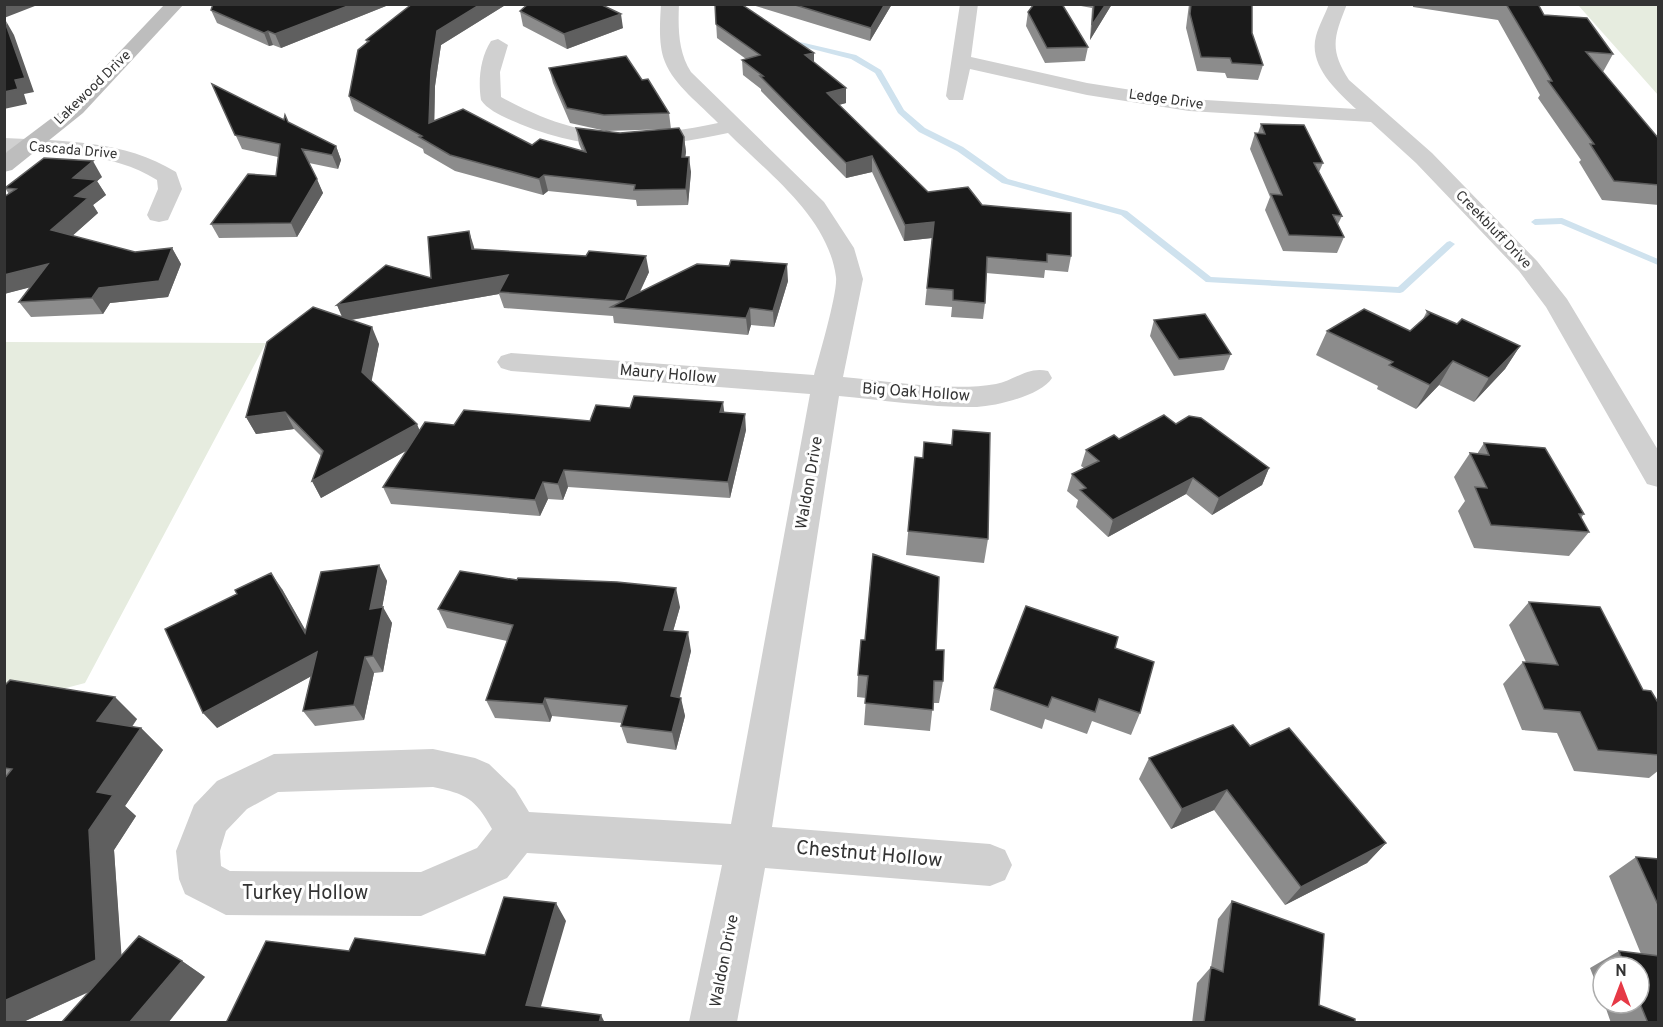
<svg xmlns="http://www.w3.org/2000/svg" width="1663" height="1027" viewBox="0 0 1663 1027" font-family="Overpass,sans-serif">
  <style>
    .green { fill: #e6ecdf }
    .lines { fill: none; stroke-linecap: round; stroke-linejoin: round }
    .stream { fill: #cfe2ee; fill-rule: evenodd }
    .street { fill: #d0d0d0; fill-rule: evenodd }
    .secondary { fill: #bdbdbd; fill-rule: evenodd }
    .wall { fill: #8c8c8c }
    .shaded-wall { fill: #5f5f5f }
    .building { fill: #1a1a1a; stroke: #5f5f5f; stroke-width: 1.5 }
    .labels { text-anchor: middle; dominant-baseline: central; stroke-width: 6; stroke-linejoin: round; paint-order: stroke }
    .far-street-label { font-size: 14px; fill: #333; stroke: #fff }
    .street-label { font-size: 16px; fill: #333; stroke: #fff }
    .near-street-label { font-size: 20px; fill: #333; stroke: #fff }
  </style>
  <rect width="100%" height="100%" fill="#fff"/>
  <path class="green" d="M1578 5H1658V95Z
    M5 342 266 343 85 683 5 704Z"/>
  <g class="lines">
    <path class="stream" d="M787 39 856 55 881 70 904 110 925 128 963 147 1008 179 1127 211 1211 277 1398 287 1447 242 1450 241 1455 244 1403 292 1400 293 1206 282 1121 215 1002 183 957 151 919 132 898 113 875 73 851 59 785 42 784 41Z
      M1562 218 1658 259V265L1561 224 1535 225 1531 222 1535 219Z"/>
    <path class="street" d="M661 4H679C678 27 678 52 691 72L824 202 854 248 863 279 843 377C888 381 952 392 996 384 1015 380 1028 366 1048 371L1052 378C1042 395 997 406 977 407 935 408 882 400 839 396L772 827 990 844 1005 850 1012 865 1005 880 990 886 765 868 737 1022H689L722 865 527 853 507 878 421 916 226 915 185 894 179 879 176 851 194 805 217 781 274 754 433 749 475 758 489 764 515 789 529 812 731 824 810 394 511 371 501 368 497 362 501 356 511 353 814 375C819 356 838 292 836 277 828 217 769 174 728 133 652 149 593 154 520 124 508 119 488 111 481 100 478 81 480 58 491 41L498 39 508 45 500 72 501 97C579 140 631 141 718 123 701 105 674 85 665 62 658 45 660 22 661 4ZM433 787C466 794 475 798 492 829L477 848 421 872 230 871 221 866 220 851 226 831 247 809 278 792Z
      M960 4H978L971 57 1087 83 1189 99 1356 109C1337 91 1308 66 1316 36 1319 25 1325 15 1329 4H1347C1334 37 1329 49 1349 80L1432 153 1537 261 1567 299 1658 450V487L1647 484 1546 307 1519 271 1416 163 1371 122 1189 111 1087 95 970 69 963 100H949L946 96Z
      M4 138C64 141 124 140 176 172L182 189 168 220 159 222 150 220 147 215 158 189 157 180C111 151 57 154 4 152Z"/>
    <path class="secondary" d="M165 4H184L83 113 12 170 4 172V154L69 105Z"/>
  </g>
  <path class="wall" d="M213 4H391L281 48 273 45 269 46 217 23 211 10Z
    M412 4H507L441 45 435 86 434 121 532 145 582 151 579 144 576 128 620 133 684 137 686 152 685 157 691 172 688 205 637 206 636 200 548 191 543 195 455 171 424 153 423 149 354 111 349 96 367 43 366 40Z
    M715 4 814 53V63L846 88V103L839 105 928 192 982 205 1071 256 1068 272 1045 270 1044 278 986 273 985 303 983 319 951 317 952 307 925 305 932 238 904 241 872 172 846 178 761 91V89L743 75 742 60 746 59 717 38Z
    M749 4H892L870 41Z
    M1070 4H1112L1090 40 1092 8Z
    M1189 4H1252V33L1263 65 1258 80 1227 78 1225 73 1197 71 1186 28Z
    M1413 4H1538L1544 15 1613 54 1603 72 1659 139V205L1602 200 1579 162 1581 160 1538 98 1540 95 1498 20 1413 7Z
    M520 11 623 28 567 49 523 26Z
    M1028 12 1088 47 1085 61 1045 63 1026 26Z
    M549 68 642 80 669 113 671 129 606 131 570 123 553 83Z
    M212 84 336 146 341 160 338 169 309 163 323 193 297 237 219 238 211 224 276 176 278 157 242 149Z
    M1261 124 1323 163 1319 172 1342 216 1338 224 1344 237 1337 253 1283 251 1265 210 1270 197 1250 149 1255 133H1258Z
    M102 177 97 181 106 195 93 205 98 213 72 236 135 252 172 248 181 264 168 297 110 303 103 314 31 317 19 302 30 287 4 294V197L9 194 5 188Z
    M475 249 649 272 640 292 788 281 774 327 751 325 748 335 614 323 613 316 504 308 499 294 351 320 379 344 371 381 420 430 454 425 590 421 630 408 724 412 746 430 730 498 568 487 563 500 548 499 540 516 391 504 383 487 407 450 321 498 312 481 321 456 294 429 256 434 246 417 342 317 337 305 431 278Z
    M1427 311 1457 324 1520 346 1505 369 1474 402 1439 385 1416 409 1377 389 1378 386 1316 355 1327 331H1410L1423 319Z
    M1154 320 1231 354 1224 370 1174 376 1150 336Z
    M1176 424 1269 468 1262 485 1212 515 1186 494 1108 537 1076 507 1078 500 1067 491 1072 474 1084 468 1081 466 1086 450 1119 439Z
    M953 430 988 539 984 563 906 555 915 457 922 458 951 444Z
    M1484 443 1584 514 1581 518 1589 532 1569 556 1474 548 1458 511 1465 501 1454 477 1470 453 1477 454Z
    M379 565 387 581 382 607 392 623 383 672 374 673 364 720 315 726 303 711 311 676 217 728 282 589 306 631Z
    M1529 602 1643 690 1659 704V770L1649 778 1574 771 1557 733 1522 730 1503 684 1523 662H1526L1509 625Z
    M680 607 673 631 691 651 680 697 685 716 676 750 627 743 621 726 622 723 552 716 550 722 495 718 486 700 507 641 447 628 438 609Z
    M1115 648 1140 713 1131 735 1092 721 1087 734 1045 719 1042 729 990 710 994 688Z
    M936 650 943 681 939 703H933L930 731 864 725 866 698 857 697 858 675Z
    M4 686 137 719 132 727 141 728 163 750 125 806 136 816 114 850 121 955 182 961 205 977 89 992 21 1023H4Z
    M1250 746 1386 843 1367 863 1285 905 1214 810 1171 829 1139 779 1149 758Z
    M1636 857 1659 859V1023H1611L1604 1003H1639V967H1603V1001L1590 968 1619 951 1641 954 1609 876Z
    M1232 901 1319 1005 1355 1023H1192L1197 983 1211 967 1218 919Z"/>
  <path class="shaded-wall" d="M4 4H40L4 18Z
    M353 4H391L281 48 275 34Z
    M481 4H507L441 45 435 86 434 139 429 123 431 71 437 31Z
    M885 4H892L870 41 871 28Z
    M1106 4H1112L1090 40 1092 25Z
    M621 14 623 28 567 49 564 34Z
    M6 21 14 35 34 92 24 94 27 104 4 109V92L15 80Z
    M268 31 273 45 269 46 264 33Z
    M814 53V67L805 55Z
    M846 88V103L827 108V93Z
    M684 137 686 152 683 173 682 157Z
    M336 146 341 160 338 169 332 155Z
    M872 156V172L846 178V163Z
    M689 157 691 172 688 205 686 189Z
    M93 161 102 177 97 181 106 195 93 205 98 213 61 246 51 230 75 196 73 178Z
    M544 175 548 191 543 195 539 179Z
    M317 179 323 193 297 237 291 223Z
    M934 222 932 238 904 241 905 225Z
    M469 231 474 247 477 265 472 249Z
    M172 248 181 264 168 297 110 303 103 314 92 298 99 288Z
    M646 256 649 272 632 308 626 299Z
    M48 264 59 280 4 294V275Z
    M787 264 788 281 774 327 773 311Z
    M508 275 499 292V294L344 321 337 305Z
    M750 308 751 325 748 335 746 318Z
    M372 327 379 344 370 389 362 372Z
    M1520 346 1505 369 1474 402 1489 378Z
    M1453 361 1439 385 1416 409 1430 385Z
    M723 402 725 418 720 412Z
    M285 412 294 429 256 434 246 417Z
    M745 414 746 430 730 498 728 482Z
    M417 424 424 441 321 498 312 481Z
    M1269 468 1262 485 1212 515 1219 498Z
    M564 470 568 487 563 500 558 484Z
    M1193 478 1186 494 1108 537 1113 520Z
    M543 482 548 499 540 516 535 500Z
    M379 565 387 581 379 625 370 609Z
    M271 573 282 589 316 649 305 633Z
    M676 588 680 607 668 649 664 630Z
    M383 607 392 623 383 672 373 656Z
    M688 632 691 651 675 715 671 696Z
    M317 652 328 667 217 728 203 713Z
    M365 657 374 673 364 720 354 705Z
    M115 697 137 719 120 743 97 721Z
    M545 698 552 716 550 722 543 704Z
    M681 698 685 716 676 750 672 732Z
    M141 728 163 750 125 806 136 816 114 850 123 976 21 1023H4V1001L89 830 97 792Z
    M1227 790 1214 810 1171 829 1182 809Z
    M1386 843 1367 863 1285 905 1301 887Z
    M556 903 566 921 537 1020 526 1005Z
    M182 961 205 977 168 1023H129Z
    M601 1015 605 1023H599Z"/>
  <path class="building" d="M213 4H353L275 34 268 31 264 33 211 10Z
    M412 4H481L437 31 431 71 429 123 463 109 532 145 540 139 586 152 576 128 620 133 679 128 684 137 682 157H689L686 189 634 190 635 185 544 175 539 179 450 155 419 137 422 136 349 96 358 50 369 41 366 40Z
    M528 4H600L621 14 564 34 520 11Z
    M715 4H741L814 53 805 55 846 88 827 93 928 192 968 187 982 205 1071 213V256L1047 254V262L987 257 985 303 953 300V290L927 288 934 222 905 225 872 156 846 163 760 76H763L742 60 760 55 716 24Z
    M792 4H885L871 28Z
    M1034 4H1062L1088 47 1047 48 1028 12Z
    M1094 4H1106L1092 25Z
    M1191 4H1252V33L1263 65 1232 63 1230 58 1201 57 1190 14Z
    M1506 4H1538L1544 15 1587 18 1613 54 1586 52 1659 139V185L1614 181 1590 144H1594L1548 81H1552Z
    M4 19 25 78 15 80 18 89 4 92Z
    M626 56 642 80 648 79 669 113 604 115 567 108 549 68Z
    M212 84 284 120 285 115 288 122 336 146 332 155 302 149 317 179 291 223 211 224 248 174 276 176 280 144 235 135Z
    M1261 124 1304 125 1323 163H1314L1342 216 1333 215 1344 237 1289 235 1271 194 1282 195 1255 133 1265 134Z
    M44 158 93 161 73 178 97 180 75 196 88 198 51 230 135 252 172 248 159 281 99 288 92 298 19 302 48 264 4 275V197L16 189 5 188Z
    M469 231 472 249 586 256 589 251 646 256 626 299 697 264 729 266 731 260 787 264 773 311 750 308 746 318 611 307 623 301 499 292 508 275 337 305 386 265 431 278 428 237Z
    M313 307 372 327 362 372 417 424 312 481 323 451 285 412 246 417 267 342Z
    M1364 309 1410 331 1429 314 1427 311 1457 324 1462 319 1520 346 1489 378 1453 361 1430 385 1389 365 1393 362 1327 331Z
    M1205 314 1231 354 1179 359 1154 320Z
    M634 396 723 402 720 412 745 414 728 482 564 470 558 484 543 482 535 500 383 487 425 422 454 425 464 410 590 421 596 405 630 408Z
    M1164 415 1176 424 1189 416 1201 418 1269 468 1219 498 1193 478 1113 520 1080 490 1086 488 1072 474 1099 461 1086 450 1114 435 1119 439Z
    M953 430 990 433 988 539 908 531 915 457 923 458 924 442 952 445Z
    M1484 443 1545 448 1584 514H1579L1589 532 1491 525 1475 487 1487 488 1470 453 1489 455Z
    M873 554 939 577 936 650H944L943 681H934L933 710 865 703 868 676 858 675 861 640H865Z
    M379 565 370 609 383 607 373 656 365 657 354 705 303 711 317 652 203 713 165 629 237 594 235 590 271 573 305 633 321 572Z
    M460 571 517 580 518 578 617 582 676 588 664 630 688 632 671 696 681 698 672 732 621 726 627 706 545 698 543 704 486 700 513 625 438 609Z
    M1529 602 1600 607 1643 690 1651 691 1659 704V755L1598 750 1580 712 1544 709 1523 662 1558 665Z
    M1026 606 1118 637 1115 648 1154 662 1140 713 1099 699 1095 712 1052 697 1048 707 994 688Z
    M10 680 115 697 97 721 141 728 97 792 113 795 89 830 96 960 4 1001V779L12 769 4 768V686Z
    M1233 725 1250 746 1289 728 1386 843 1301 887 1227 790 1182 809 1149 758Z
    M1636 857 1659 859V907Z
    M504 897 556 903 526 1005 601 1015 599 1023H226L266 941 349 951 355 938 485 955Z
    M1232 901 1324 934 1319 1005 1355 1019V1023H1204L1211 967 1223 972Z
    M139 936 182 961 129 1023H61Z
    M1619 951 1659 956V1023H1648L1639 1001V967H1625Z"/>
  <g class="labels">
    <g class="far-street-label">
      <text transform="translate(93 88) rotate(-44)">Lakewood Drive</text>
      <text transform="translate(1166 100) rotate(8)">Ledge Drive</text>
      <text transform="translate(73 151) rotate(5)">Cascada Drive</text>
      <text transform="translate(1493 230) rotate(46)">Creekbluff Drive</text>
    </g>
    <g class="street-label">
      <text transform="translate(668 375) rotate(5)">Maury Hollow</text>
      <text transform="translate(916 393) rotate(4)">Big Oak Hollow</text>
      <text transform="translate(810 483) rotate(-80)">Waldon Drive</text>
      <text transform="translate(725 961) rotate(-79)">Waldon Drive</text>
    </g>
    <g class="near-street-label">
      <text transform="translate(869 855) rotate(5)">Chestnut Hollow</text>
      <text x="305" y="894">Turkey Hollow</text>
    </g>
  </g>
  <rect width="1663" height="1027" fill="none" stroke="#333333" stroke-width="12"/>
  <g transform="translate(1621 985)"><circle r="28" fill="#ffffff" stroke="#adadad" stroke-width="1.5"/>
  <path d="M0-4.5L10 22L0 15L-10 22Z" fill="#e63946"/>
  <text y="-9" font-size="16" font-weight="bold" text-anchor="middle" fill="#333333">N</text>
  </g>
</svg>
